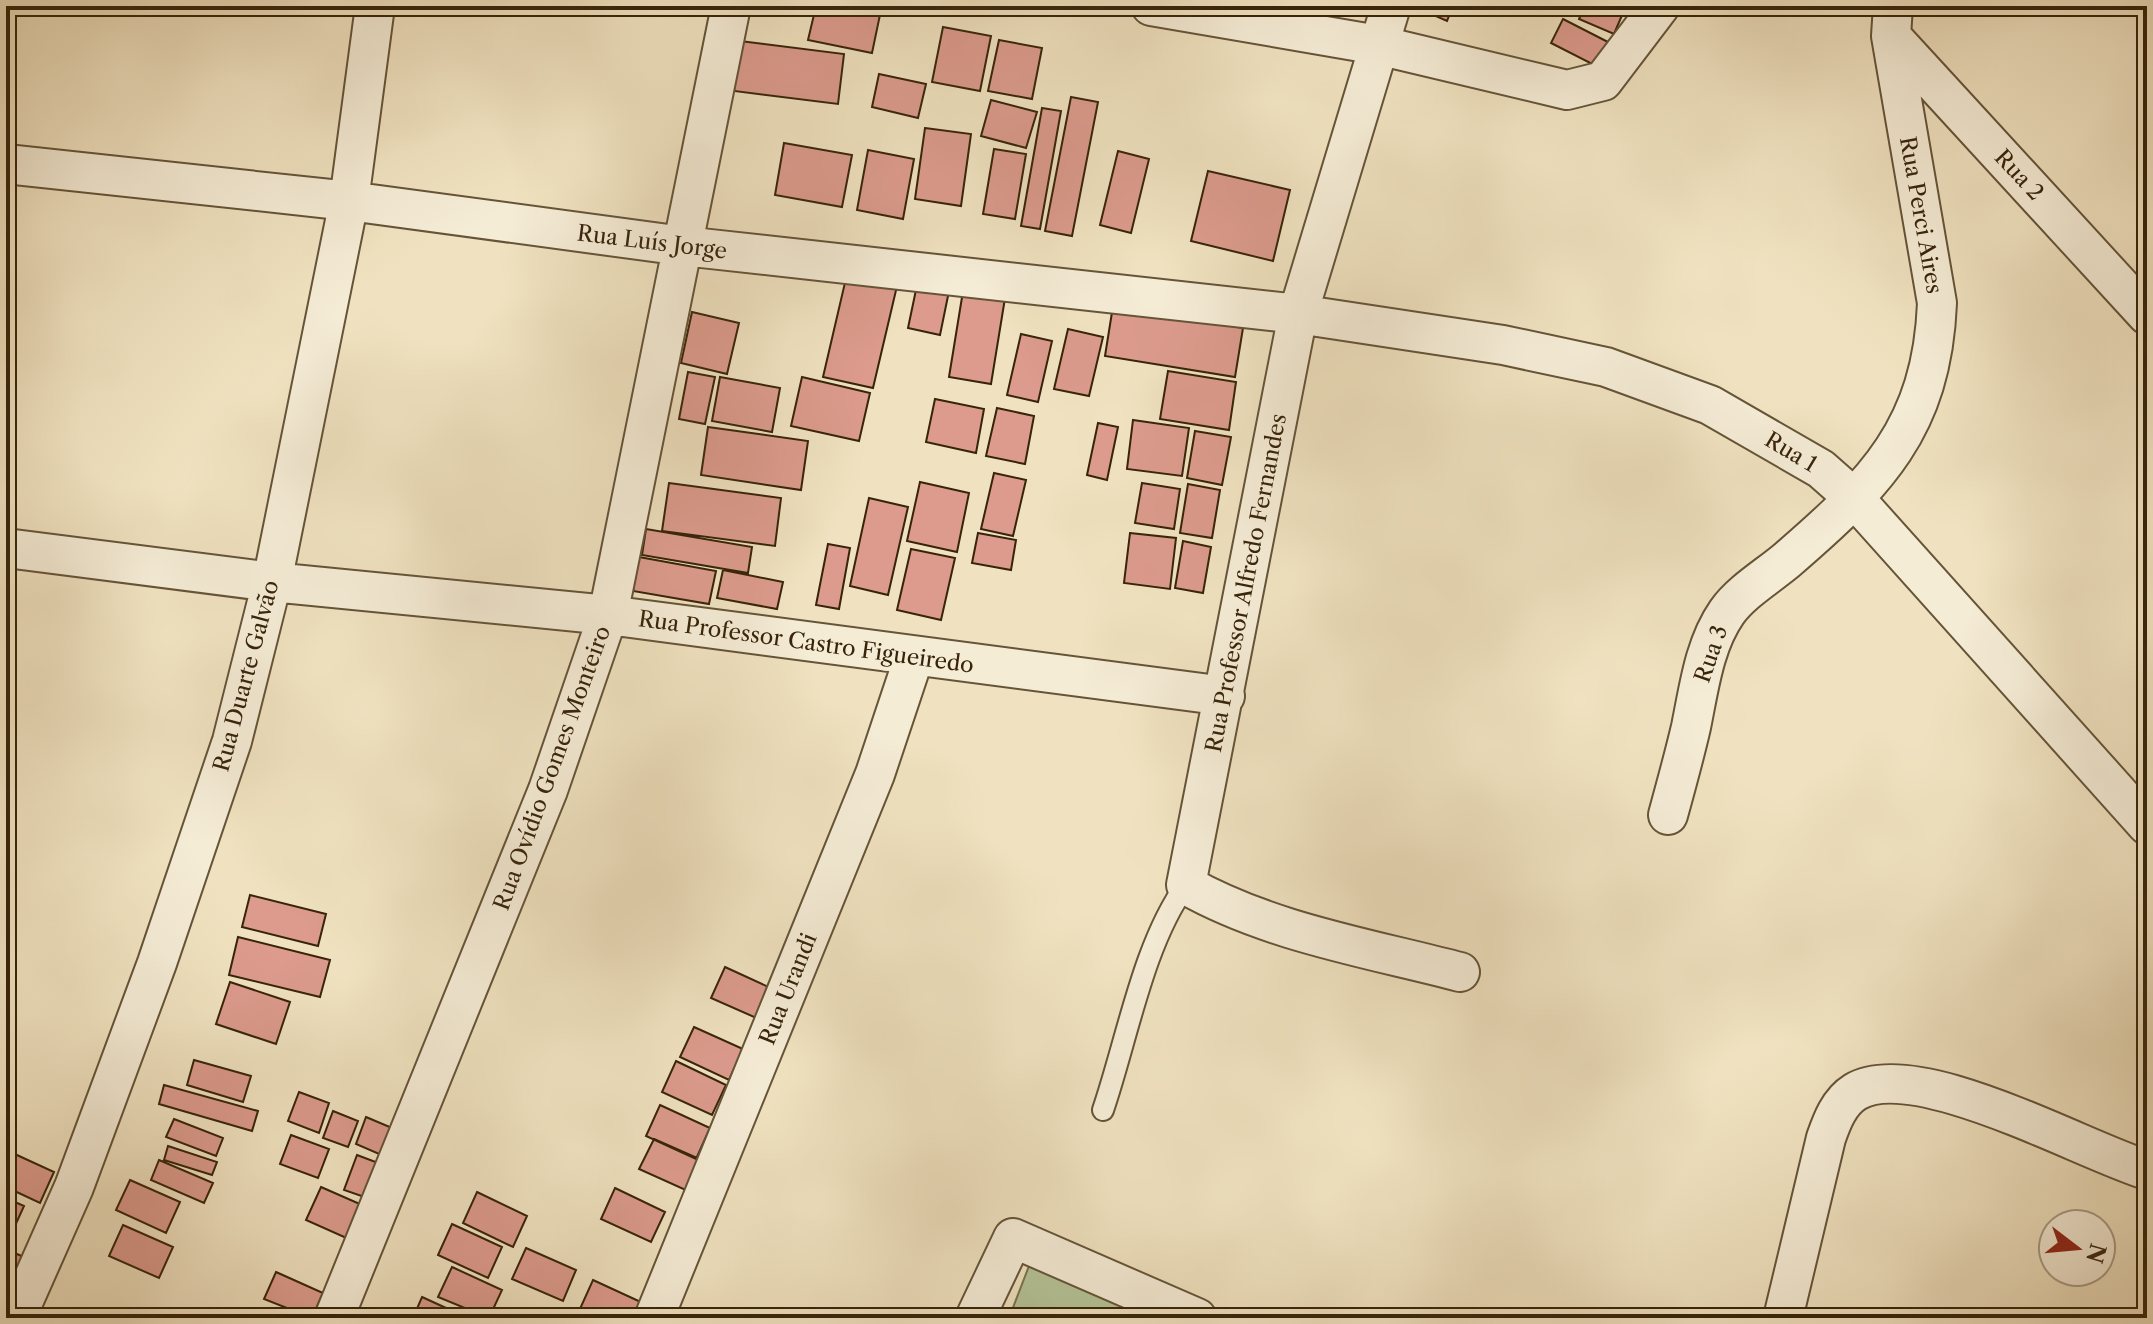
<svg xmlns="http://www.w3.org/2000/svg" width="2153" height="1324" viewBox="0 0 2153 1324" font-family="'Libre Caslon Text',serif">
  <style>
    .green { fill: #b4c497; stroke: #767451; stroke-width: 2 }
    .building { fill: #dc9b8d; stroke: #37240b; stroke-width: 2 }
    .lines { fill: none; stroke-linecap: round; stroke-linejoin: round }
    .lane-casing { stroke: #655438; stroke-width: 24 }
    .street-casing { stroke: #655438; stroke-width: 42 }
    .lane { stroke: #f5ecd6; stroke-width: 20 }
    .street { stroke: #f5ecd6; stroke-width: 38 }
    .labels { text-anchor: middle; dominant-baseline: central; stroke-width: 8; stroke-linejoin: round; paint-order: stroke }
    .street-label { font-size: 22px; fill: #37240b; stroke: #f5ecd6 }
  </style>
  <rect width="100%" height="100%" fill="#f0e2c0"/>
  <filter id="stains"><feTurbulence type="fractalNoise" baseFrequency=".0025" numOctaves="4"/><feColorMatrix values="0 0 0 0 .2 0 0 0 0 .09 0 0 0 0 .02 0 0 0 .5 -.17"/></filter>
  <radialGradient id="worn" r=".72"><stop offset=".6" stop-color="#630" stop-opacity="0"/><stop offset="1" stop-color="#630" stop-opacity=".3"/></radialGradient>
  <path class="green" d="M1029 1266 1170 1318H1009Z"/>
  <path class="building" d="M816 6 881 10 872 53 808 40Z
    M1413 6H1453L1447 21Z
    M1479 6H1496L1491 14Z
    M1585 6H1626L1614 34 1579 19Z
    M1563 19 1608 42 1596 66 1551 43Z
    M943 27 991 36 980 91 932 82Z
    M999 40 1042 48 1032 99 988 91Z
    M740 41 844 54 838 104 734 91Z
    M879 74 926 84 918 118 872 107Z
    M1071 97 1098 102 1072 236 1045 231Z
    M991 100 1037 112 1026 148 981 136Z
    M1042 108 1061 111 1040 229 1021 226Z
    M925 128 971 134 961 206 915 199Z
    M784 143 852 155 842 207 775 195Z
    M994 149 1026 154 1015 219 983 214Z
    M868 150 914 159 903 219 857 210Z
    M1118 151 1149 159 1131 233 1100 225Z
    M1208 171 1290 190 1273 261 1191 241Z
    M847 274 897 286 873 388 823 377Z
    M917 285 949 291 940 335 908 328Z
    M964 285 1006 292 991 384 949 377Z
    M1113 306 1243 328 1235 377 1105 356Z
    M692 312 739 323 727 374 681 363Z
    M1068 329 1103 337 1089 396 1054 389Z
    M1021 334 1052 341 1038 402 1007 395Z
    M1168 371 1236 382 1229 430 1160 419Z
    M688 372 715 377 705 424 679 419Z
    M720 377 780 388 772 432 712 421Z
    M802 377 870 393 859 441 791 426Z
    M935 399 984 409 976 453 926 442Z
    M997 408 1034 416 1025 464 986 456Z
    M1133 420 1189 428 1182 476 1127 469Z
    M1098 423 1118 427 1107 480 1087 475Z
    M708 427 808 441 801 490 701 475Z
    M1195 431 1231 437 1222 485 1187 478Z
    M994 473 1026 480 1013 536 981 529Z
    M920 482 969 493 957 552 907 541Z
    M669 483 781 498 775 546 662 531Z
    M1142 483 1180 489 1174 529 1135 523Z
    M1188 484 1220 490 1212 538 1180 533Z
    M869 498 908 507 888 595 850 586Z
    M646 529 752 547 748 573 642 555Z
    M978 533 1016 540 1011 570 972 563Z
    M1130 533 1176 538 1170 589 1124 583Z
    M1183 541 1211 547 1203 593 1175 588Z
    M828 544 850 548 839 609 816 605Z
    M911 549 955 558 941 620 897 610Z
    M639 557 716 571 709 604 633 591Z
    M723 570 783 582 777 609 717 598Z
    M250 895 326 914 318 946 242 927Z
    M238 937 330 960 320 997 229 975Z
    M725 967 775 990 761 1020 711 998Z
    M230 982 290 1002 276 1044 216 1024Z
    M694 1027 743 1049 729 1080 680 1057Z
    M194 1060 251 1076 243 1102 187 1085Z
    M676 1061 726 1085 712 1115 662 1092Z
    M164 1085 258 1111 252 1131 159 1104Z
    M299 1092 329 1103 319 1133 288 1121Z
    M660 1105 710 1128 696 1159 646 1136Z
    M333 1111 358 1121 348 1147 323 1138Z
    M366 1117 404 1133 393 1160 356 1144Z
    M174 1119 223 1138 216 1156 166 1137Z
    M291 1135 329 1149 318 1178 280 1164Z
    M654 1139 704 1161 690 1192 639 1169Z
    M168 1146 217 1162 212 1175 164 1160Z
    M6 1150 54 1172 40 1203 6 1187Z
    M357 1155 389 1167 376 1201 344 1190Z
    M159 1160 213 1183 204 1203 151 1180Z
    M130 1180 180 1202 166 1233 116 1210Z
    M321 1187 369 1208 353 1241 306 1220Z
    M615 1188 665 1212 651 1242 601 1219Z
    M477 1192 527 1216 513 1247 463 1223Z
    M6 1198 24 1206 10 1237 6 1235Z
    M452 1224 502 1247 488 1278 438 1255Z
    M123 1225 173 1247 159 1278 109 1256Z
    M526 1248 576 1270 563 1301 512 1279Z
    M6 1249 37 1263 23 1294 6 1286Z
    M452 1267 502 1290 489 1318 438 1297Z
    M276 1272 323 1293 312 1318 264 1299Z
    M593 1280 643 1303 636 1318H594L579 1311Z
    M422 1297 468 1318H413Z"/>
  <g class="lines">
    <defs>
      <path id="lane" d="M1103 1110C1127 1040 1143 944 1186 885"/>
      <path id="street" d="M1151 6 1378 45 1567 90 1603 81 1660 6
        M1391 6 1298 314 1186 885C1269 932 1368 948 1460 972
        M1891 36 2147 315
        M6 164 349 201 683 246 1298 314 1503 345 1606 367 1710 405 1821 469 1855 499 2147 825
        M6 548 272 582 608 615 1225 696
        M1668 815C1676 786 1684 757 1691 727 1699 688 1704 645 1727 612 1741 592 1768 576 1787 560 1876 483 1932 428 1937 303L1891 36 1893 6
        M16 1318 74 1187 157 963 232 741 272 582 349 201 375 6
        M334 1318 548 790 608 615 731 6
        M654 1318 875 774 914 657
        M975 1318 1013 1238 1197 1318
        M1783 1318 1826 1138C1832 1121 1839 1102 1855 1092 1915 1056 2082 1150 2147 1170"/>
    </defs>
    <use href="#lane" class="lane-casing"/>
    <use href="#street" class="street-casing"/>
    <use href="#lane" class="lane"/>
    <use href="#street" class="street"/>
  </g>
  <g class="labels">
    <g class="street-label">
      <text transform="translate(2019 175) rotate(47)">Rua 2</text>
      <text transform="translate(1921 215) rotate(80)">Rua Perci Aires</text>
      <text transform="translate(652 242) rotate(7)">Rua Luís Jorge</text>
      <text transform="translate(1791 452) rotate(31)">Rua 1</text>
      <text transform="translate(1246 583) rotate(-79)">Rua Professor Alfredo Fernandes</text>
      <text transform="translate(806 642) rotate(8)">Rua Professor Castro Figueiredo</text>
      <text transform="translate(1711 654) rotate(-71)">Rua 3</text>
      <text transform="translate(246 676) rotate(-75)">Rua Duarte Galvão</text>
      <text transform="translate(552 768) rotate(-70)">Rua Ovídio Gomes Monteiro</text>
      <text transform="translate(788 989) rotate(-68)">Rua Urandi</text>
    </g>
  </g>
  <rect width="2153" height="1324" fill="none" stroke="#f0e2c0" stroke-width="32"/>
  <rect x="8" y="8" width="2137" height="1308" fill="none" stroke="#37240b" stroke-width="4"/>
  <rect x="16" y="16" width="2121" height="1292" fill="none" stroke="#37240b" stroke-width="2"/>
  <g transform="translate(2077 1248) rotate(106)"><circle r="38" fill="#f5ecd6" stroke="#a99c85" stroke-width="2"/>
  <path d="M0-6L14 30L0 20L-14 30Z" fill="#8f2418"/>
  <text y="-12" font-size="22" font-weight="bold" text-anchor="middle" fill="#37240b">N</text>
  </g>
  <rect width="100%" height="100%" filter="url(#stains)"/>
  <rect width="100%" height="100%" fill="url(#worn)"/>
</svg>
